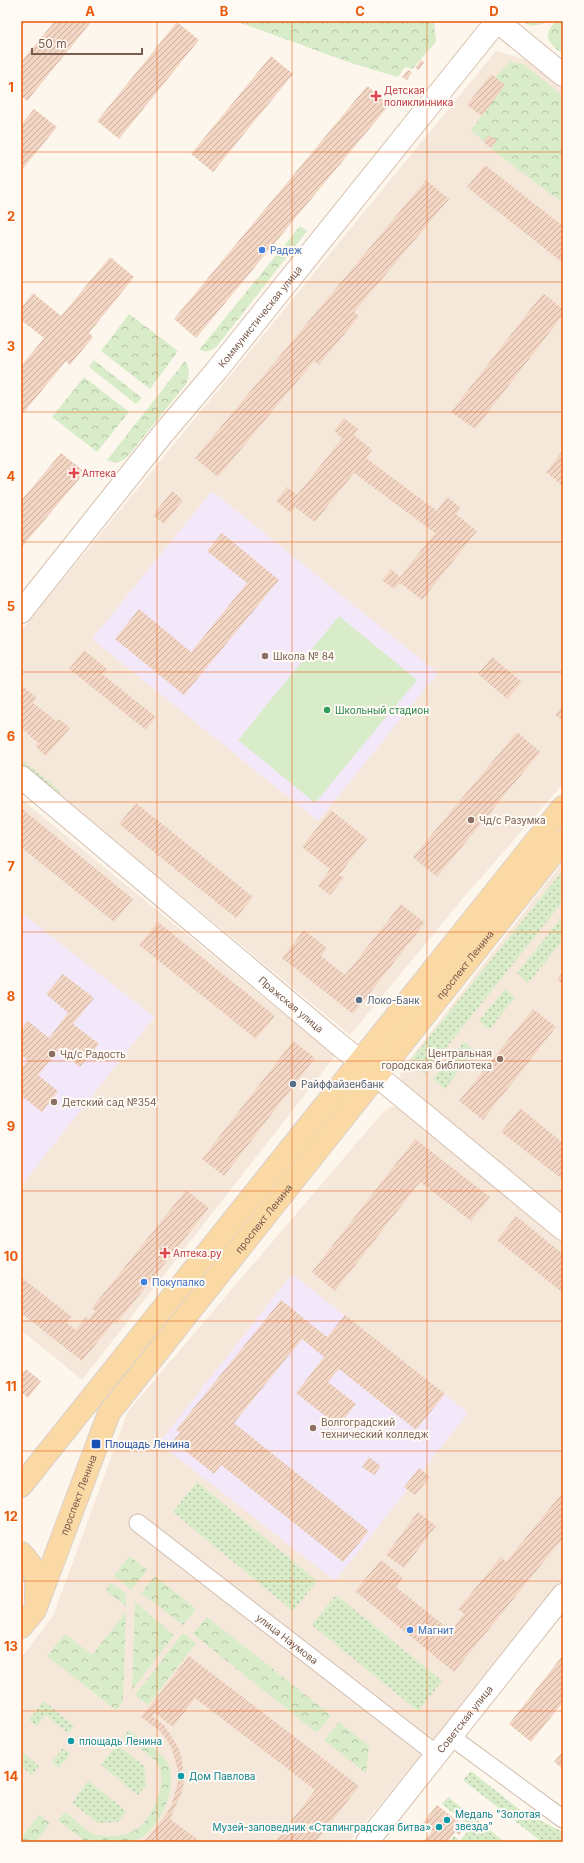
<svg xmlns="http://www.w3.org/2000/svg" width="584" height="1863" viewBox="0 0 584 1863" font-family="Inter,sans-serif">
  <style>
    .residential { fill: #f5e8da }
    .education { fill: #f3e8fa }
    .grass { fill: url(#grass-dots) }
    .forest { fill: url(#forest-crowns) }
    .park { fill: url(#park-tufts) }
    .pitch { fill: #d8ecc9 }
    .building { fill: url(#building-hatch) }
    .lines { fill: none; stroke-linecap: round; stroke-linejoin: round }
    .street-casing { stroke: #d1beb0; stroke-width: 19 }
    .secondary-casing { stroke: #d6c0b0; stroke-width: 24 }
    .primary-casing { stroke: #dad1cd; stroke-width: 24 }
    .street { stroke: #fff; stroke-width: 17 }
    .secondary { stroke: #fff; stroke-width: 22 }
    .primary { stroke: #fbd9a5; stroke-width: 22 }
    .grid { fill: none; stroke: #e8590c; stroke-width: 1; stroke-opacity: 0.55 }
    .health-dot { fill: #e0444e; stroke: #fffaf3; stroke-width: 1.5 }
    .shop-dot { fill: #3f7fe0; stroke: #fffaf3; stroke-width: 1.5 }
    .education-dot { fill: #8d6e63; stroke: #fffaf3; stroke-width: 1.5 }
    .leisure-dot { fill: #2e9e5b; stroke: #fffaf3; stroke-width: 1.5 }
    .service-dot { fill: #5c6f8a; stroke: #fffaf3; stroke-width: 1.5 }
    .transit-dot { fill: #1a4fb4; stroke: #fffaf3; stroke-width: 1.5 }
    .culture-dot { fill: #0f9aa8; stroke: #fffaf3; stroke-width: 1.5 }
    .labels { text-anchor: middle; dominant-baseline: central; stroke-width: 4; stroke-linejoin: round; paint-order: stroke }
    .health-label { font-size: 10px; fill: #be3a42; stroke: #fffaf3; text-anchor: start }
    .shop-label { font-size: 10px; fill: #366cbe; stroke: #fffaf3; text-anchor: start }
    .street-label { font-size: 10px; fill: #7a5c4d; stroke: #fffaf3 }
    .education-label { font-size: 10px; fill: #785e54; stroke: #fffaf3; text-anchor: start }
    .leisure-label { font-size: 10px; fill: #27864d; stroke: #fffaf3; text-anchor: start }
    .service-label { font-size: 10px; fill: #4e5e75; stroke: #fffaf3; text-anchor: start }
    .transit-label { font-size: 10px; fill: #164399; stroke: #fffaf3; text-anchor: start }
    .culture-label { font-size: 10px; fill: #0d838f; stroke: #fffaf3; text-anchor: start }
    .neatline { fill: none; stroke: #e8590c; stroke-width: 1.5 }
    .grid-label { font-size: 13px; text-anchor: middle; font-weight: bold; fill: #e8590c }
  </style>
  <defs>
    <pattern id="grass-dots" width="8" height="8" patternUnits="userSpaceOnUse"><rect width="8" height="8" fill="#d8ecc9"/><path d="M2 2h.1M6 6h.1" fill="none" stroke="#b4c2a5" stroke-width="1.8" stroke-linecap="round"/></pattern>
    <pattern id="forest-crowns" width="20" height="18" patternUnits="userSpaceOnUse"><rect width="20" height="18" fill="#d8ecc9"/><path d="M2 6a3 3 0 1 1 6 0M12 15a3 3 0 1 1 6 0" fill="none" stroke="#b4c2a5"/></pattern>
    <pattern id="park-tufts" width="24" height="20" patternUnits="userSpaceOnUse"><rect width="24" height="20" fill="#d8ecc9"/><path d="M3 7l-1-3M5 7V3M7 7l1-3M15 17l-1-3M17 17v-4M19 17l1-3" fill="none" stroke="#b4c2a5"/></pattern>
    <pattern id="building-hatch" width="6" height="6" patternUnits="userSpaceOnUse"><rect width="6" height="6" fill="#f3d5c3"/><path d="M-1 1l2-2M0 6l6-6M5 7l2-2" fill="none" stroke="#cab0a1"/></pattern>
  </defs>
  <rect width="100%" height="100%" fill="#fdf6ec"/>
  <path class="residential" d="M496 51 528 60 563 88V784L464 897 350 1035 21 763V631Z
    M21 799 335 1056 82 1380 21 1330Z
    M563 862V1222L404 1087 400 1076 402 1069Z
    M392 1106 405 1111 563 1241V1584L349 1842H21V1658L53 1616 128 1411 383 1112Z"/>
  <path class="education" d="M212 491 438 673 318 821 92 639Z
    M24 915 154 1017 21 1186V918Z
    M292 1274 468 1413 335 1581 159 1443Z"/>
  <path class="grass" d="M21 759 61 792 58 795 21 765Z
    M563 870V901L425 1074 410 1061Z
    M563 916V940L528 983 517 973Z
    M505 989 515 997 489 1030 479 1021Z
    M464 1042 474 1050 445 1089 433 1079Z
    M197 1482 317 1581 293 1611 173 1512Z
    M336 1595 442 1681 418 1711 312 1625Z
    M44 1701 74 1726 68 1733 46 1715 37 1726 29 1720Z
    M117 1745 144 1766 146 1785 138 1795 101 1765Z
    M63 1748 70 1754 59 1768 52 1762Z
    M21 1751 39 1766 32 1775 21 1766Z
    M471 1771 520 1810 563 1832V1842H542L463 1780Z
    M88 1781 126 1811 118 1822 98 1823 72 1803Z
    M448 1797 505 1842H449L454 1836 460 1841 471 1827 442 1804Z"/>
  <path class="forest" d="M235 21H434L436 42 412 69 405 67 398 77 354 64Z
    M522 21H546C538 27 530 27 522 21Z
    M556 21H563V54C549 43 541 37 556 21Z
    M510 62 523 64 563 96V203L495 152 471 130 505 85 495 78Z
    M300 226 307 231 218 345C212 351 207 353 199 350Z
    M129 314 178 351 150 389 101 351Z
    M185 361C190 370 190 374 186 384L128 456C120 463 116 464 107 460Z
    M84 377 129 412 97 452 52 417Z
    M129 1556 147 1570 131 1590 114 1576Z
    M155 1576 196 1609 183 1625 141 1593Z
    M111 1583 126 1594V1606L105 1590Z
    M135 1602 174 1635 132 1690Z
    M126 1612 123 1701 116 1710 47 1656 65 1634 92 1655Z
    M207 1617 331 1715 317 1733 193 1634Z
    M183 1633 196 1643 148 1705 135 1695Z
    M339 1722 369 1746 366 1773 324 1740Z
    M129 1730C136 1736 161 1752 165 1759 183 1783 159 1833 133 1842H86L58 1820 65 1812C72 1817 86 1831 94 1834 106 1838 124 1837 135 1830 152 1820 170 1781 157 1763 151 1755 131 1743 123 1737Z
    M39 1815 50 1823 35 1842H21V1838Z"/>
  <path class="park" d="M94 360 142 398 136 404 89 367Z"/>
  <path class="pitch" d="M339 616 417 680 315 803 238 740Z"/>
  <path class="building" d="M55 21H92L27 101 21 96V62Z
    M177 22 199 40 119 139 97 121Z
    M271 56 293 74 213 172 191 154Z
    M421 60 424 62 419 70 415 68Z
    M408 70 412 72 407 80 402 77Z
    M491 74 505 85 482 116 467 105Z
    M367 86 390 104 196 338 174 319Z
    M34 109 57 127 21 171V125Z
    M489 135 497 141 491 148 483 142Z
    M485 165 563 226V263L467 187Z
    M426 180 449 199 354 312 359 316 319 365 314 361 218 477 195 458Z
    M110 257 134 277 89 333 93 337 70 365 66 361 21 416V366L44 338 21 320V308L33 293 61 316Z
    M543 293 563 309V315L475 429 451 412Z
    M344 418 358 429 354 435 372 450 366 458 437 511 447 497 461 508 456 514 477 531 422 600 400 583 394 589 382 580 391 569 400 577 435 533 354 473 315 522 295 507 291 513 276 501 287 487 297 495 342 438 334 431Z
    M563 450V486L546 472Z
    M61 453 85 472 21 548V501Z
    M172 491 183 500 164 524 153 515Z
    M222 533 279 580 184 695 115 639 139 609 191 652 247 583 207 551Z
    M84 650 107 669 102 674 156 717 146 730 69 669Z
    M492 657 522 682 507 699 478 674Z
    M21 685 37 698 33 703 56 721 59 719 70 728 46 756 35 746 38 743 21 728Z
    M563 704V721L555 715Z
    M517 732 540 752 437 877 413 857Z
    M136 803 253 897 236 918 119 824Z
    M21 808 133 899 114 922 21 847Z
    M331 810 367 839 339 875 344 878 330 895 318 886 330 869 302 847Z
    M401 904 425 923 353 1014 282 958 304 930 327 948 321 956 345 975Z
    M158 922 275 1016 256 1039 139 945Z
    M563 972V984L557 980Z
    M63 974 94 998 73 1024 99 1044 80 1067 58 1050 38 1075 58 1091 42 1112 21 1096V1069L28 1060 21 1055V1030L28 1021 49 1038 68 1013 46 994Z
    M533 1009 556 1027 483 1120 459 1101Z
    M293 1041 315 1058 224 1176 202 1159Z
    M520 1108 563 1143 562 1179 501 1132Z
    M415 1139 490 1197 471 1221 420 1182 335 1291 312 1272Z
    M186 1190 209 1208 116 1324 114 1322 82 1361 21 1313V1277L72 1317 67 1323 76 1330 86 1317 89 1319 95 1311 92 1308Z
    M516 1216 563 1254V1293L497 1240Z
    M281 1300 327 1337 345 1315 445 1394 416 1430 339 1369 328 1382 356 1404 338 1426 296 1393 324 1357 302 1339 234 1423 369 1531 343 1562 221 1465 214 1474 173 1441 180 1433 176 1430Z
    M26 1369 41 1381 28 1398 21 1392V1375Z
    M369 1457 381 1466 374 1475 362 1467Z
    M419 1468 430 1477 415 1495 404 1487Z
    M563 1492V1538L454 1672 355 1591 381 1560 403 1578 396 1587 451 1631 464 1614 458 1609 501 1557 506 1562Z
    M418 1512 436 1526 404 1568 386 1555Z
    M563 1655V1702L531 1742 509 1724Z
    M189 1656 359 1786 316 1842H275L315 1790 195 1698 173 1727 155 1713 152 1716 164 1725 178 1747 182 1759 184 1783 181 1794 170 1819 201 1842H144L167 1813 172 1803 178 1782V1771L172 1749 167 1740 160 1731 141 1717Z
    M563 1751V1769L554 1762Z
    M437 1805 465 1827 459 1835 455 1832 447 1842H423L432 1831 422 1824Z"/>
  <g class="lines">
    <defs>
      <g id="street">
        <path id="s1" d="M138 1523 436 1754"/>
        <path d="M450 1736 563 1819"/>
      </g>
      <g id="secondary">
        <path id="s2" d="M21 612 161 436 216 371 497 21 563 75"/>
        <path id="s3" d="M21 777 336 1042C412 1104 487 1167 563 1229"/>
        <path id="s4" d="M367 1842 563 1595"/>
      </g>
      <g id="primary">
        <path d="M21 1486 563 807"/>
        <path d="M21 1553C36 1567 37 1579 36 1599"/>
        <path id="s5" d="M21 1627 35 1610 109 1413 563 841"/>
      </g>
    </defs>
    <use href="#street" class="street-casing"/>
    <use href="#secondary" class="secondary-casing"/>
    <use href="#primary" class="primary-casing"/>
    <use href="#street" class="street"/>
    <use href="#secondary" class="secondary"/>
    <use href="#primary" class="primary"/>
  </g>
  <path class="grid" d="M157 21V1842M292 21V1842M427 21V1842M21 152H563M21 282H563M21 412H563M21 542H563M21 672H563M21 802H563M21 932H563M21 1061H563M21 1191H563M21 1321H563M21 1451H563M21 1581H563M21 1711H563"/>
  <g class="health-dot">
    <path d="M374 90h4v4h4v4h-4v4h-4v-4h-4v-4h4z"/>
    <path d="M72 467h4v4h4v4h-4v4h-4v-4h-4v-4h4z"/>
    <path d="M163 1247h4v4h4v4h-4v4h-4v-4h-4v-4h4z"/>
  </g>
  <g class="shop-dot">
    <circle cx="262" cy="250" r="4"/>
    <circle cx="144" cy="1282" r="4"/>
    <circle cx="410" cy="1630" r="4"/>
  </g>
  <g class="education-dot">
    <circle cx="265" cy="656" r="4"/>
    <circle cx="471" cy="820" r="4"/>
    <circle cx="52" cy="1054" r="4"/>
    <circle cx="500" cy="1059" r="4"/>
    <circle cx="54" cy="1102" r="4"/>
    <circle cx="313" cy="1428" r="4"/>
  </g>
  <circle class="leisure-dot" cx="327" cy="710" r="4"/>
  <g class="service-dot">
    <circle cx="359" cy="1000" r="4"/>
    <circle cx="293" cy="1084" r="4"/>
  </g>
  <rect class="transit-dot" x="91" y="1439" width="10" height="10" rx="2"/>
  <g class="culture-dot">
    <circle cx="71" cy="1741" r="4"/>
    <circle cx="181" cy="1776" r="4"/>
    <circle cx="447" cy="1820" r="4"/>
    <circle cx="439" cy="1827" r="4"/>
  </g>
  <g class="labels">
    <g class="health-label">
      <text x="384" y="90">Детская<tspan x="384" dy="12">поликлинника</tspan></text>
      <text x="82" y="473">Аптека</text>
      <text x="173" y="1253">Аптека.ру</text>
    </g>
    <g class="shop-label">
      <text x="270" y="250">Радеж</text>
      <text x="152" y="1282">Покупалко</text>
      <text x="418" y="1630">Магнит</text>
    </g>
    <g class="street-label">
      <text stroke="none"><textPath href="#s2" startOffset="380">Коммунистическая улица</textPath></text>
      <text stroke="none"><textPath href="#s5" startOffset="805">проспект Ленина</textPath></text>
      <text stroke="none"><textPath href="#s3" startOffset="353">Пражская улица</textPath></text>
      <text stroke="none"><textPath href="#s5" startOffset="481">проспект Ленина</textPath></text>
      <text stroke="none"><textPath href="#s5" startOffset="145">проспект Ленина</textPath></text>
      <text stroke="none"><textPath href="#s1" startOffset="189">улица Наумова</textPath></text>
      <text stroke="none"><textPath href="#s4" startOffset="157">Советская улица</textPath></text>
    </g>
    <g class="education-label">
      <text x="273" y="656">Школа № 84</text>
      <text x="479" y="820">Чд/с Разумка</text>
      <text x="492" y="1053" text-anchor="end">Центральная<tspan x="492" dy="12">городская библиотека</tspan></text>
      <text x="60" y="1054">Чд/с Радость</text>
      <text x="62" y="1102">Детский сад №354</text>
      <text x="321" y="1422">Волгоградский<tspan x="321" dy="12">технический колледж</tspan></text>
    </g>
    <g class="leisure-label">
      <text x="335" y="710">Школьный стадион</text>
    </g>
    <g class="service-label">
      <text x="367" y="1000">Локо-Банк</text>
      <text x="301" y="1084">Райффайзенбанк</text>
    </g>
    <g class="transit-label">
      <text x="105" y="1444">Площадь Ленина</text>
    </g>
    <g class="culture-label">
      <text x="79" y="1741">площадь Ленина</text>
      <text x="189" y="1776">Дом Павлова</text>
      <text x="455" y="1814">Медаль "Золотая<tspan x="455" dy="12">звезда"</tspan></text>
      <text x="431" y="1827" text-anchor="end">Музей-заповедник «Сталинградская битва»</text>
    </g>
  </g>
  <rect width="584" height="1863" fill="none" stroke="#fffaf3" stroke-width="44"/>
  <path d="M32 48v6h110v-6" fill="none" stroke="#7a5c4d" stroke-width="2"/>
  <text x="38" y="48" font-size="12" fill="#7a5c4d" stroke="#fffaf3" stroke-width="3" paint-order="stroke">50 m</text>
  <rect x="22" y="22" width="540" height="1819" class="neatline"/>
  <g class="grid-label">
    <text x="90" y="16">A</text>
    <text x="224" y="16">B</text>
    <text x="360" y="16">C</text>
    <text x="494" y="16">D</text>
    <text x="11" y="92">1</text>
    <text x="11" y="221">2</text>
    <text x="11" y="351">3</text>
    <text x="11" y="481">4</text>
    <text x="11" y="611">5</text>
    <text x="11" y="741">6</text>
    <text x="11" y="871">7</text>
    <text x="11" y="1001">8</text>
    <text x="11" y="1131">9</text>
    <text x="11" y="1261">10</text>
    <text x="11" y="1391">11</text>
    <text x="11" y="1521">12</text>
    <text x="11" y="1651">13</text>
    <text x="11" y="1781">14</text>
  </g>
</svg>
